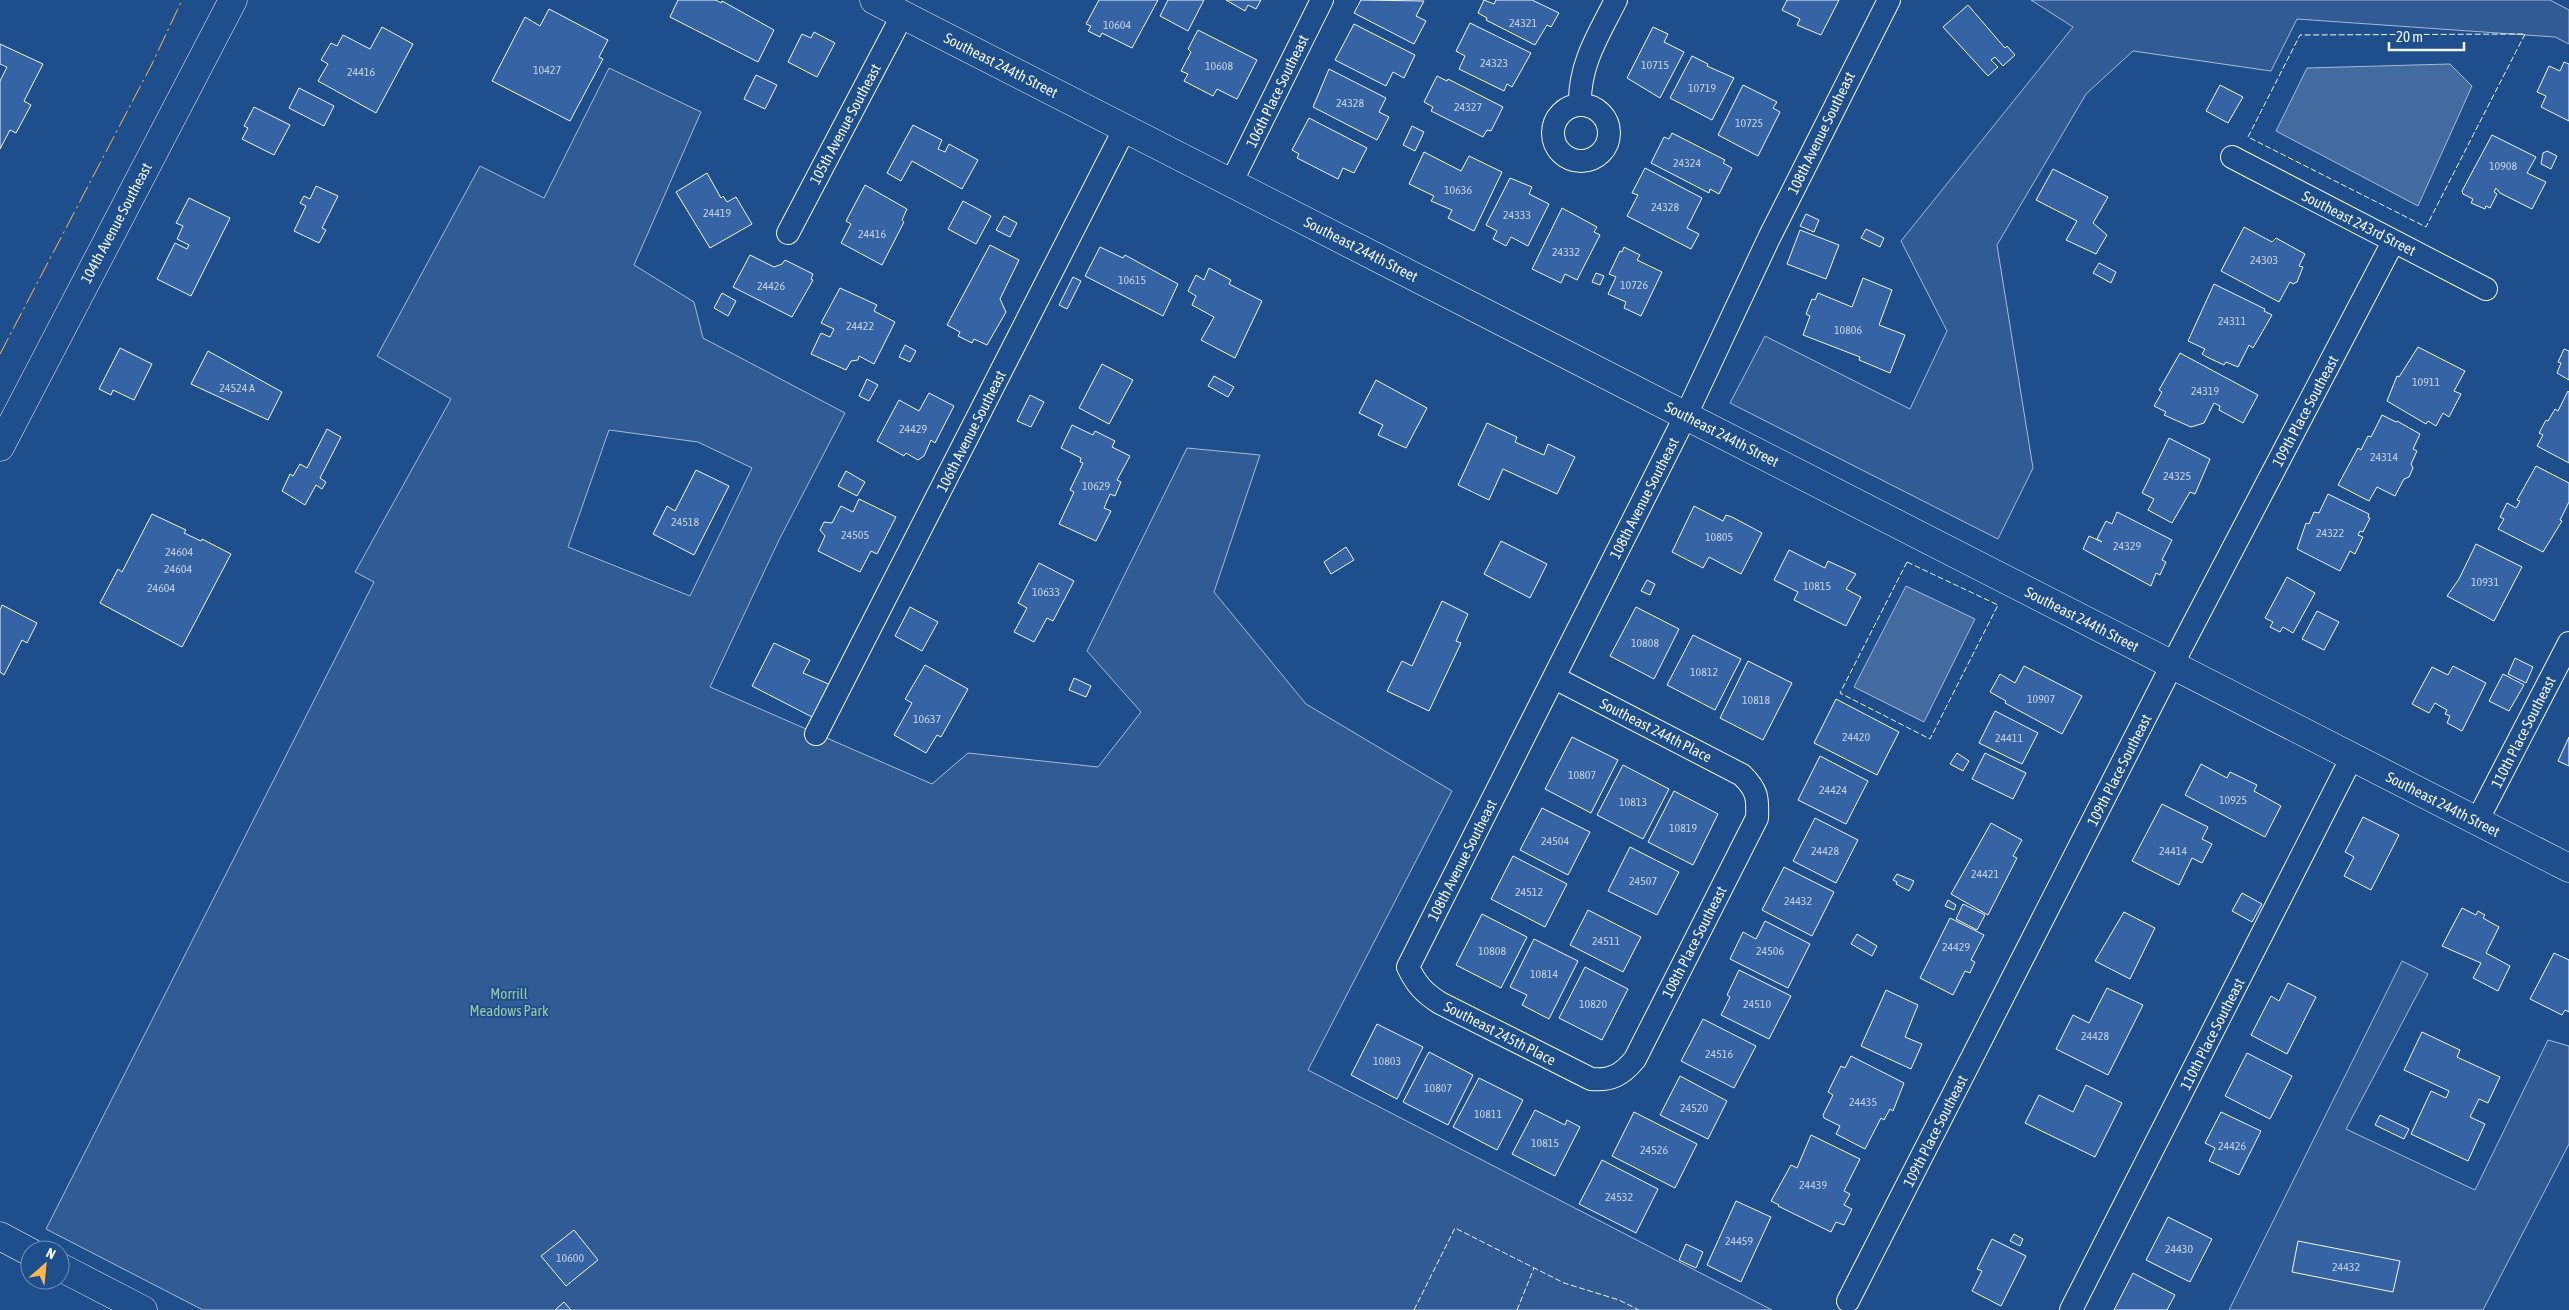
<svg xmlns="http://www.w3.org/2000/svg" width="2569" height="1310" viewBox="0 0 2569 1310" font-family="'Asap Condensed',sans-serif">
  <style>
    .built { fill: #305b95; stroke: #a8bbd7; fill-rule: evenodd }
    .water { fill: #446ba0; stroke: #a8bbd7 }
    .building { fill: #3563a3; stroke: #f2f6ff }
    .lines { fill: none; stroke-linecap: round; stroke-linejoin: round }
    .street-casing { stroke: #f2f6ff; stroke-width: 24 }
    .secondary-casing { stroke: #f2f6ff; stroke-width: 29 }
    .primary-casing { stroke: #f2f6ff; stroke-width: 29 }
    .street { stroke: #1f4e8c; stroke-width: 22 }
    .secondary { stroke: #1f4e8c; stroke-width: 28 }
    .primary { stroke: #1f4e8c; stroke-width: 28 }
    .fence { stroke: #f2f6ff; stroke-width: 1; stroke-dasharray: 6 2.5; stroke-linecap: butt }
    .power { stroke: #ffb74d; stroke-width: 1; stroke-dasharray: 18 4 2.5 4; stroke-linecap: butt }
    .labels { text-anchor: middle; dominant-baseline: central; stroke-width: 4; stroke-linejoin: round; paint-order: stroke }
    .number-label { font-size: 12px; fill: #c3d1e8 }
    .street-label { font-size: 15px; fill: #f2f6ff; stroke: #1f4e8c }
    .park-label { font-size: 15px; fill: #97c8a6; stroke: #1f4e8c }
  </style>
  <rect width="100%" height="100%" fill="#1f4e8c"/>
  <path class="built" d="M2031 0H2550L2569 10V44L2555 37 2297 19 2271 71 2133 51 2086 94 1997 245 2033 468 1998 539 1730 403 1765 336 1910 409 1947 331 1901 241 2073 27Z
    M609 68 701 112 634 265 694 302 703 338 845 413 779 540 710 687 932 784 968 753 1098 767 1141 712 1087 651 1187 448 1260 455 1214 592 1306 704 1452 791 1308 1070 1772 1310H203L46 1229 374 582 355 572 451 399 377 356 480 166 544 198ZM609 430 698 442 752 468 690 596 568 547Z
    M2402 961 2428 974 2346 1129 2475 1190 2548 1040 2569 1046V1144L2483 1310H2229Z"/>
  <path class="water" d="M2450 64 2472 86 2418 206 2276 131 2307 68Z
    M1906 586 1975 619 1924 722 1854 687Z"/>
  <path class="building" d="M678 0H716L721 3 722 1 774 30 758 62 670 17Z
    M1099 0H1158L1132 48 1102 33 1100 37 1088 31 1091 26 1086 24Z
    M1168 0H1204L1188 31 1160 16Z
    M1226 0H1261L1256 9 1248 5 1245 11Z
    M1361 0 1424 1 1416 16 1426 21 1414 44 1354 13Z
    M1484 0 1494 4 1496 0H1532L1559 13 1551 27 1547 25 1535 45 1486 20 1487 18 1478 13Z
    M1787 0H1839L1821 35 1797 25 1800 19 1782 10Z
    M1968 5 2005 48 2007 46 2015 55 2003 66 1995 57 1991 60 1998 67 1988 76 1943 27Z
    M549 9 608 40 599 57 603 59 570 121 492 81 525 17 540 26Z
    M1470 23 1531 53 1512 87 1507 84 1504 91 1459 69 1465 56 1456 51Z
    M1354 24 1415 55 1404 78 1393 72 1386 86 1335 60Z
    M382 27 413 44 376 113 318 81 328 64 321 60 331 43 337 46 343 35 370 49Z
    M1653 27 1668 34 1664 42 1684 52 1660 98 1627 78Z
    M1198 30 1257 60 1237 99 1217 89 1213 96 1184 81 1188 74 1181 71 1191 52 1188 49Z
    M814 32 835 43 817 77 788 62 802 34 811 38Z
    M0 44 43 64 24 101 31 105 16 133 10 130 0 149V81L7 67 0 64Z
    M1692 56 1708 64 1707 66 1734 78 1712 120 1670 98Z
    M2564 62 2569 64V121L2541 107 2546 96 2537 92 2549 66 2560 71Z
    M1329 69 1386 98 1379 112 1389 117 1377 140 1313 107Z
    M756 75 777 85 765 109 744 99Z
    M1437 76 1447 81 1448 79 1503 107 1491 131 1487 130 1483 137 1431 111 1433 107 1424 102Z
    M1743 85 1777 102 1773 108 1780 112 1758 156 1718 135Z
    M2220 85 2243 97 2228 123 2206 111Z
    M299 88 334 106 324 126 289 108Z
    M254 107 290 125 274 155 242 139 248 128 244 126Z
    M1309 118 1367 148 1354 173 1343 168 1338 179 1297 158 1299 154 1292 150Z
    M913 125 942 140 938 149 945 152 949 144 978 160 962 189 912 161 901 181 887 173Z
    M1412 126 1424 132 1415 151 1403 145Z
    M1672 133 1725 160 1723 163 1732 168 1719 194 1710 189 1709 193 1651 163 1664 137 1669 139Z
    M2492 135 2536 157 2527 173 2546 182 2532 209 2500 193 2496 188 2494 192 2497 194 2490 208 2486 206 2485 209 2471 203 2473 199 2463 194 2462 191Z
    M2547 151 2557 156 2551 169 2541 164 2543 153Z
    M1424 152 1461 171 1469 156 1502 172 1474 231 1448 218 1452 210 1431 201 1434 196 1409 184Z
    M1645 168 1702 198 1687 228 1699 234 1691 249 1627 216 1638 195 1632 193Z
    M2053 169 2108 197 2093 223 2107 235 2096 254 2066 240 2077 221 2036 200Z
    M707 173 721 198 723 196 727 202 736 197 752 224 710 248 676 192Z
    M1510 178 1532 187 1529 194 1549 204 1528 246 1511 237 1506 246 1493 239 1497 231 1486 225Z
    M865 185 907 209 902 220 904 222 882 265 841 243 851 224 846 221Z
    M316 186 338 196 322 228 326 230 319 243 294 231 306 206 300 203 304 196 310 199Z
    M189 198 230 218 191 296 157 279 175 243 187 249 189 245 177 239 183 226 176 223Z
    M963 201 991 216 976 244 948 229Z
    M1562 208 1597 227 1594 232 1600 235 1577 280 1565 274 1561 283 1532 269Z
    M1806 214 1819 220 1814 232 1800 226Z
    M1004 216 1017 223 1010 237 996 230Z
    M2244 227 2272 242 2276 238 2305 254 2299 266 2303 267 2297 282 2293 284 2290 282 2279 302 2221 271Z
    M1866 229 1884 238 1880 247 1861 238Z
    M1800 230 1839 245 1826 279 1787 264Z
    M990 245 1019 260 1000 299 1006 312 987 345 974 339 972 343 958 336 960 332 947 325Z
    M1100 247 1123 258 1125 255 1178 284 1163 316 1085 276Z
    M1624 247 1640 255 1637 260 1662 272 1641 316 1624 308 1626 302 1608 294 1616 277 1609 274 1620 251 1622 252Z
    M750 255 774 267 782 264 785 260 813 274 811 279 813 280 792 317 733 287Z
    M2099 263 2116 272 2111 283 2093 273Z
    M1209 268 1231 280 1229 284 1262 301 1235 358 1201 340 1214 317 1192 305 1196 296 1188 291 1196 275 1204 280Z
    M1596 273 1604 276 1600 285 1592 282Z
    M1073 277 1081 281 1067 309 1059 305Z
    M1863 278 1892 290 1879 325 1905 335 1890 373 1859 360 1860 357 1803 335 1810 316 1806 314 1812 299 1815 300 1818 293 1852 307Z
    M2214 284 2265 309 2264 311 2272 315 2253 348 2249 345 2238 367 2226 362 2224 365 2209 358 2202 354 2205 349 2188 341Z
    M840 288 877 305 874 311 895 322 874 364 859 356 858 360 851 361 846 370 811 354 821 333 830 337 834 329 821 323Z
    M722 293 736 301 728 316 714 308Z
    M905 345 916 351 910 362 899 357Z
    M2418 347 2465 371 2454 391 2461 394 2449 417 2443 413 2436 426 2428 421 2426 424 2387 401 2397 376 2399 377Z
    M120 348 152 364 134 400 113 390 111 395 99 389Z
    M2564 349 2569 351V380L2557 373 2561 363 2558 362Z
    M208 351 282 392 268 420 191 384Z
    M2180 353 2258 395 2243 423 2219 410 2220 406 2214 403 2204 423 2191 427 2164 415 2166 412 2154 406 2162 392 2159 390Z
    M1102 364 1133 380 1109 424 1079 408Z
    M1214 376 1234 387 1228 397 1208 386Z
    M867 379 878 385 869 401 859 396Z
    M1376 380 1427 408 1406 448 1378 435 1383 425 1359 413Z
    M2568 391 2569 392V463L2537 446 2543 435 2539 433 2546 420 2548 421 2555 409 2558 411Z
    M929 393 954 406 935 443 931 440 924 456 918 460 906 453 904 456 877 441 899 400 919 411Z
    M1030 395 1044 402 1031 427 1017 421Z
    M2382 415 2396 422 2397 421 2420 434 2413 449 2417 451 2411 464 2413 468 2409 477 2404 479 2395 496 2377 487 2369 501 2338 485 2358 448 2361 450 2368 436 2371 437Z
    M1487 423 1517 437 1515 442 1544 455 1548 444 1575 457 1557 494 1503 469 1489 500 1458 485Z
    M1072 425 1093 435 1095 431 1115 441 1112 447 1130 456 1117 480 1121 482 1115 496 1110 494 1104 508 1111 511 1096 541 1059 524 1074 492 1070 490 1083 463 1080 462 1081 458 1061 448Z
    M327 429 341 437 320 478 326 482 322 489 316 485 305 505 282 491 290 474 293 476 300 464 307 468Z
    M2169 438 2210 459 2195 494 2190 492 2172 523 2148 510 2154 499 2142 493Z
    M2536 466 2569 483V502L2560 520 2562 521 2543 552 2498 529 2504 519 2500 517 2507 503 2516 508 2520 501 2517 500Z
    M696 470 729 486 694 555 653 534 667 506 675 511Z
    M846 471 865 482 857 496 838 486Z
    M2328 494 2369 514 2368 517 2370 518 2363 532 2360 531 2358 535 2363 537 2355 554 2350 551 2340 571 2297 549 2306 523 2309 524 2314 512 2319 513Z
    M859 499 896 517 877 554 871 551 860 572 818 551 825 536 820 530 824 522 832 523 841 506 853 512Z
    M1694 506 1723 521 1726 515 1732 517 1762 533 1741 574 1709 557 1703 568 1672 552Z
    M2117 512 2172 540 2162 560 2166 562 2160 575 2156 573 2151 586 2083 549 2089 536 2102 542 2097 539 2106 521 2112 524Z
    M152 514 186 530 184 533 201 541 202 539 231 554 182 647 100 603 118 569 122 572Z
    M1501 541 1547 564 1530 598 1484 574Z
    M2476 544 2522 567 2494 621 2447 596 2459 579Z
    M1346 547 1354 560 1331 574 1324 562Z
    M1789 550 1825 568 1828 561 1856 574 1846 589 1861 597 1846 626 1794 600 1798 592 1774 580Z
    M1039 563 1074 581 1053 621 1047 618 1034 642 1014 632 1027 608 1018 603Z
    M2287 577 2315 593 2293 633 2283 627 2280 632 2270 627 2273 622 2265 618Z
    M1647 580 1655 584 1650 595 1641 591Z
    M1442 601 1468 614 1456 641 1461 643 1429 711 1387 691 1402 661 1412 666Z
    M2 605 37 623 27 643 22 640 4 675 0 672V610Z
    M910 607 938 622 922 651 895 636Z
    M1636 607 1679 629 1654 679 1610 656Z
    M2317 611 2339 622 2324 650 2302 639Z
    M1693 635 1741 659 1715 710 1667 685Z
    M774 643 810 660 803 673 831 685 814 718 752 686Z
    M2515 658 2533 667 2526 683 2508 674Z
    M1748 661 1792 683 1763 740 1720 718Z
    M925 665 968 689 941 737 937 735 926 753 894 735 912 703 905 699Z
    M2024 666 2082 696 2062 734 2005 703 2006 701 1990 692 2000 674 2015 683Z
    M2453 666 2486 683 2462 731 2447 723 2450 716 2445 714 2447 710 2435 703 2429 713 2412 704 2432 667 2448 675Z
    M2503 674 2524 685 2509 711 2489 701Z
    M1074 678 1091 686 1086 697 1069 690Z
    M1836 699 1899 732 1877 775 1814 743Z
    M1995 711 2038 733 2022 764 1979 743Z
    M1572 737 1618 760 1591 813 1545 789Z
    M2569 737V766L2558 761Z
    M1957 753 1969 761 1963 771 1950 764Z
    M1985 753 2026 773 2013 799 1972 779Z
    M1820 756 1868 781 1846 824 1798 800Z
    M2201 764 2227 778 2230 772 2257 785 2254 791 2281 806 2265 837 2185 795Z
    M1623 765 1669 789 1643 839 1597 815Z
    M1674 791 1718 814 1693 865 1648 842Z
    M2162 804 2208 827 2202 839 2212 844 2202 863 2192 858 2179 885 2132 861Z
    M1542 808 1590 832 1568 875 1520 850Z
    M2363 817 2399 835 2371 890 2344 876 2354 857 2345 852Z
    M1815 818 1858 840 1836 883 1793 861Z
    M1991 823 2022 840 2013 856 2017 858 1988 915 1951 894Z
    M1630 847 1679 872 1657 915 1608 891Z
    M1513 856 1567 884 1545 927 1491 899Z
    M1784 867 1834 892 1812 936 1762 910Z
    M1897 874 1914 881 1909 891 1896 884 1897 882 1893 880Z
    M2242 893 2262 904 2252 922 2232 911Z
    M1948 900 1956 905 1954 910 1945 906Z
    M1963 904 1985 915 1977 930 1956 919Z
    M2462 908 2476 915 2478 911 2485 915 2483 918 2499 927 2486 953 2510 966 2498 991 2473 978 2481 963 2442 946Z
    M1588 910 1641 937 1623 972 1570 945Z
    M2124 912 2155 928 2130 979 2095 961Z
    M1482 914 1527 937 1501 988 1456 965Z
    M1950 918 1984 935 1971 960 1975 962 1970 973 1965 971 1953 995 1920 978Z
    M1765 921 1810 944 1788 988 1730 959 1743 932 1756 939Z
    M1857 934 1877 946 1872 956 1851 944Z
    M1534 939 1578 961 1549 1019 1522 1005 1527 995 1510 987Z
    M2554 953 2569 960V1012L2565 1010 2562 1015 2530 999Z
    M1585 967 1628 989 1602 1040 1559 1018Z
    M1739 970 1791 996 1769 1039 1721 1015 1730 997 1727 995Z
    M2288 983 2316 997 2287 1054 2251 1035 2271 996 2279 1001Z
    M2107 988 2143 1005 2108 1075 2056 1049 2073 1015 2089 1023Z
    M1886 990 1918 1005 1905 1037 1922 1044 1911 1069 1861 1046Z
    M1703 1019 1756 1046 1734 1088 1681 1061Z
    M1377 1024 1423 1047 1397 1099 1351 1075Z
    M2422 1032 2460 1050 2457 1057 2500 1077 2488 1103 2479 1099 2470 1117 2485 1124 2468 1161 2411 1134 2431 1091 2446 1098 2449 1091 2404 1070Z
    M1429 1052 1473 1075 1448 1125 1403 1102Z
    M2247 1053 2292 1076 2270 1119 2225 1096Z
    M1851 1056 1904 1083 1893 1111 1890 1109 1884 1120 1881 1118 1865 1149 1836 1134 1840 1126 1824 1118 1823 1115 1833 1095 1828 1092 1841 1066 1845 1068Z
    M1680 1076 1727 1101 1708 1139 1660 1115Z
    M1479 1078 1523 1100 1497 1150 1453 1127Z
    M2086 1085 2122 1103 2095 1157 2025 1123 2039 1095 2073 1112Z
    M1535 1110 1565 1125 1567 1120 1580 1127 1555 1176 1512 1154Z
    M1634 1112 1697 1144 1675 1188 1612 1156Z
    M2221 1112 2261 1131 2239 1175 2209 1161 2215 1148 2205 1143Z
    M2380 1115 2409 1129 2404 1139 2375 1125Z
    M1811 1135 1860 1159 1844 1191 1850 1194 1844 1205 1852 1209 1844 1225 1836 1222 1831 1232 1778 1206 1779 1205 1771 1201 1791 1165 1797 1168Z
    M1602 1160 1658 1189 1636 1233 1579 1204Z
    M1736 1201 1771 1217 1741 1282 1707 1265Z
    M2168 1217 2212 1239 2190 1282 2146 1260Z
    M574 1230 598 1260 566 1286 541 1256Z
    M2014 1234 2023 1239 2020 1246 2010 1241Z
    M1992 1239 2026 1256 2001 1306 1972 1291 1982 1271 1977 1269Z
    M2298 1241 2400 1261 2393 1292 2292 1272Z
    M1686 1244 1703 1252 1696 1268 1679 1260Z
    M2133 1273 2175 1295 2167 1310H2114Z
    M564 1302 571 1310H555Z"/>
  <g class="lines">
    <defs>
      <path id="street" d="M1580 104C1579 64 1599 34 1616 0
        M1553 133a28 28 0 1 1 56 0a28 28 0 1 1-56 0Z
        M2232 157 2486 289
        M1231 183 1322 0
        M788 233 903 14
        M1555 678 1742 775C1757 790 1758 797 1757 818L1635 1059C1622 1075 1611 1081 1591 1079L1440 1003C1424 993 1416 984 1408 967L1686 415 1769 238 1889 0
        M816 734 1125 128
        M2477 821 2569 643
        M1848 1301 2172 665 2393 242
        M2071 1310 2352 757"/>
      <path id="secondary" d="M874 0 2569 868
        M0 1236 30 1252
        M60 1267 143 1310"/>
      <path id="primary" d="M0 447 233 0"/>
    </defs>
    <use href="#street" class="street-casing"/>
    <use href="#secondary" class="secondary-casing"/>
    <use href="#primary" class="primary-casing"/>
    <use href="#street" class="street"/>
    <use href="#secondary" class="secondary"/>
    <use href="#primary" class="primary"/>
    <path class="fence" d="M2525 34 2426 227 2248 137 2300 35Z
      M1907 562 1998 605 1930 739 1840 693Z
      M1414 1310 1455 1228 1564 1283 1619 1300 1639 1310
      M1517 1310 1534 1268"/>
    <path class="power" d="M0 354 152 64 182 0"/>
  </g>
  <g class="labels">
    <g class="number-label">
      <text x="1523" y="23">24321</text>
      <text x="1117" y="25">10604</text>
      <text x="1494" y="63">24323</text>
      <text x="1655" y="65">10715</text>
      <text x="1219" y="66">10608</text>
      <text x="547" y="70">10427</text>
      <text x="361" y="72">24416</text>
      <text x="1702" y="88">10719</text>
      <text x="1350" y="103">24328</text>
      <text x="1468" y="107">24327</text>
      <text x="1749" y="123">10725</text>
      <text x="1687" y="163">24324</text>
      <text x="2503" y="166">10908</text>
      <text x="1458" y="190">10636</text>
      <text x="1665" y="207">24328</text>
      <text x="717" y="213">24419</text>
      <text x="1517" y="215">24333</text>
      <text x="872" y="234">24416</text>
      <text x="1566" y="252">24332</text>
      <text x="2264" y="260">24303</text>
      <text x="1132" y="280">10615</text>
      <text x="1634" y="285">10726</text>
      <text x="771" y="286">24426</text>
      <text x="2232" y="321">24311</text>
      <text x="860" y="326">24422</text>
      <text x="1848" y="330">10806</text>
      <text x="2426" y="382">10911</text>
      <text x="237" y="388">24524 A</text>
      <text x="2205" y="391">24319</text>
      <text x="913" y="429">24429</text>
      <text x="2384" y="457">24314</text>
      <text x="2177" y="476">24325</text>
      <text x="1096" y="486">10629</text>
      <text x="685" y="522">24518</text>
      <text x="2330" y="533">24322</text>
      <text x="855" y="535">24505</text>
      <text x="1719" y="537">10805</text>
      <text x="2127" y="546">24329</text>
      <text x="179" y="552">24604</text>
      <text x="178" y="569">24604</text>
      <text x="2485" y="582">10931</text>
      <text x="1817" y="586">10815</text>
      <text x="161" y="588">24604</text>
      <text x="1046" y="592">10633</text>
      <text x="1645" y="643">10808</text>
      <text x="1704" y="672">10812</text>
      <text x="2041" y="699">10907</text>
      <text x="1756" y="700">10818</text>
      <text x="927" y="719">10637</text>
      <text x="1856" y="737">24420</text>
      <text x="2009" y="738">24411</text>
      <text x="1582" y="775">10807</text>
      <text x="1833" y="790">24424</text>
      <text x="2233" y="800">10925</text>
      <text x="1633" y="802">10813</text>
      <text x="1683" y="828">10819</text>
      <text x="1555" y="841">24504</text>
      <text x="1825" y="851">24428</text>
      <text x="2173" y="851">24414</text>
      <text x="1985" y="874">24421</text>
      <text x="1643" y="881">24507</text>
      <text x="1529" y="892">24512</text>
      <text x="1798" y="901">24432</text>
      <text x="1606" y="941">24511</text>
      <text x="1956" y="947">24429</text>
      <text x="1492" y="951">10808</text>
      <text x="1770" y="951">24506</text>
      <text x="1544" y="974">10814</text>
      <text x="1593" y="1004">10820</text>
      <text x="1757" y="1004">24510</text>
      <text x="2095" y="1036">24428</text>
      <text x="1719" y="1054">24516</text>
      <text x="1387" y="1061">10803</text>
      <text x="1438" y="1088">10807</text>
      <text x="1863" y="1102">24435</text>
      <text x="1694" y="1108">24520</text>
      <text x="1488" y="1114">10811</text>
      <text x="1545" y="1143">10815</text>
      <text x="2232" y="1146">24426</text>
      <text x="1654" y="1150">24526</text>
      <text x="1813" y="1185">24439</text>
      <text x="1619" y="1197">24532</text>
      <text x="1739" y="1241">24459</text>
      <text x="2179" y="1249">24430</text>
      <text x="570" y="1258">10600</text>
      <text x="2346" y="1267">24432</text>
    </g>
    <g class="street-label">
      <text transform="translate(1001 65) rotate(27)">Southeast 244th Street</text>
      <text transform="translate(1277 91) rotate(-64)">106th Place Southeast</text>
      <text transform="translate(845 124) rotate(-62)">105th Avenue Southeast</text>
      <text transform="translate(1821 133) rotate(-64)">108th Avenue Southeast</text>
      <text transform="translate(116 223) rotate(-62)">104th Avenue Southeast</text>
      <text transform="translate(2359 223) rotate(27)">Southeast 243rd Street</text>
      <text transform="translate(1361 249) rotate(27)">Southeast 244th Street</text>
      <text transform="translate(2305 411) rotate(-62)">109th Place Southeast</text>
      <text transform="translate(971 431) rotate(-63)">106th Avenue Southeast</text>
      <text transform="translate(1722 434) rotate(27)">Southeast 244th Street</text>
      <text transform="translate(1644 498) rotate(-63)">108th Avenue Southeast</text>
      <text transform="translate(2082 619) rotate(27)">Southeast 244th Street</text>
      <text transform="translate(1656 730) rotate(27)">Southeast 244th Place</text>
      <text transform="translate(2523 732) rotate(-63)">110th Place Southeast</text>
      <text transform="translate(2119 770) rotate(-63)">109th Place Southeast</text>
      <text transform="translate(2443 804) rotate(27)">Southeast 244th Street</text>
      <text transform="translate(1462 860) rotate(-63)">108th Avenue Southeast</text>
      <text transform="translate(1694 942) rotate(-63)">108th Place Southeast</text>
      <text transform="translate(1500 1033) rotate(27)">Southeast 245th Place</text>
      <text transform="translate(2212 1034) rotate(-63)">110th Place Southeast</text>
      <text transform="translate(1935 1131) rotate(-63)">109th Place Southeast</text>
    </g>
    <g class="park-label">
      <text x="509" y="993">Morrill<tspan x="509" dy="17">Meadows Park</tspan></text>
    </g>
  </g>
  <g transform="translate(45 1265) rotate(27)"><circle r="24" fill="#1f4e8c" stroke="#7391ba"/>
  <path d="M0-4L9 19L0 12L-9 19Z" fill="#ffb74d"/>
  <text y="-8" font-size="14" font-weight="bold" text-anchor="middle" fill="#f2f6ff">N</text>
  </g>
  <path d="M2389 42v8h75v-8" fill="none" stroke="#f2f6ff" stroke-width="2.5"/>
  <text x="2396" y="42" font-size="15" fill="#f2f6ff" stroke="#1f4e8c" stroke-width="4" paint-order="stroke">20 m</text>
</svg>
